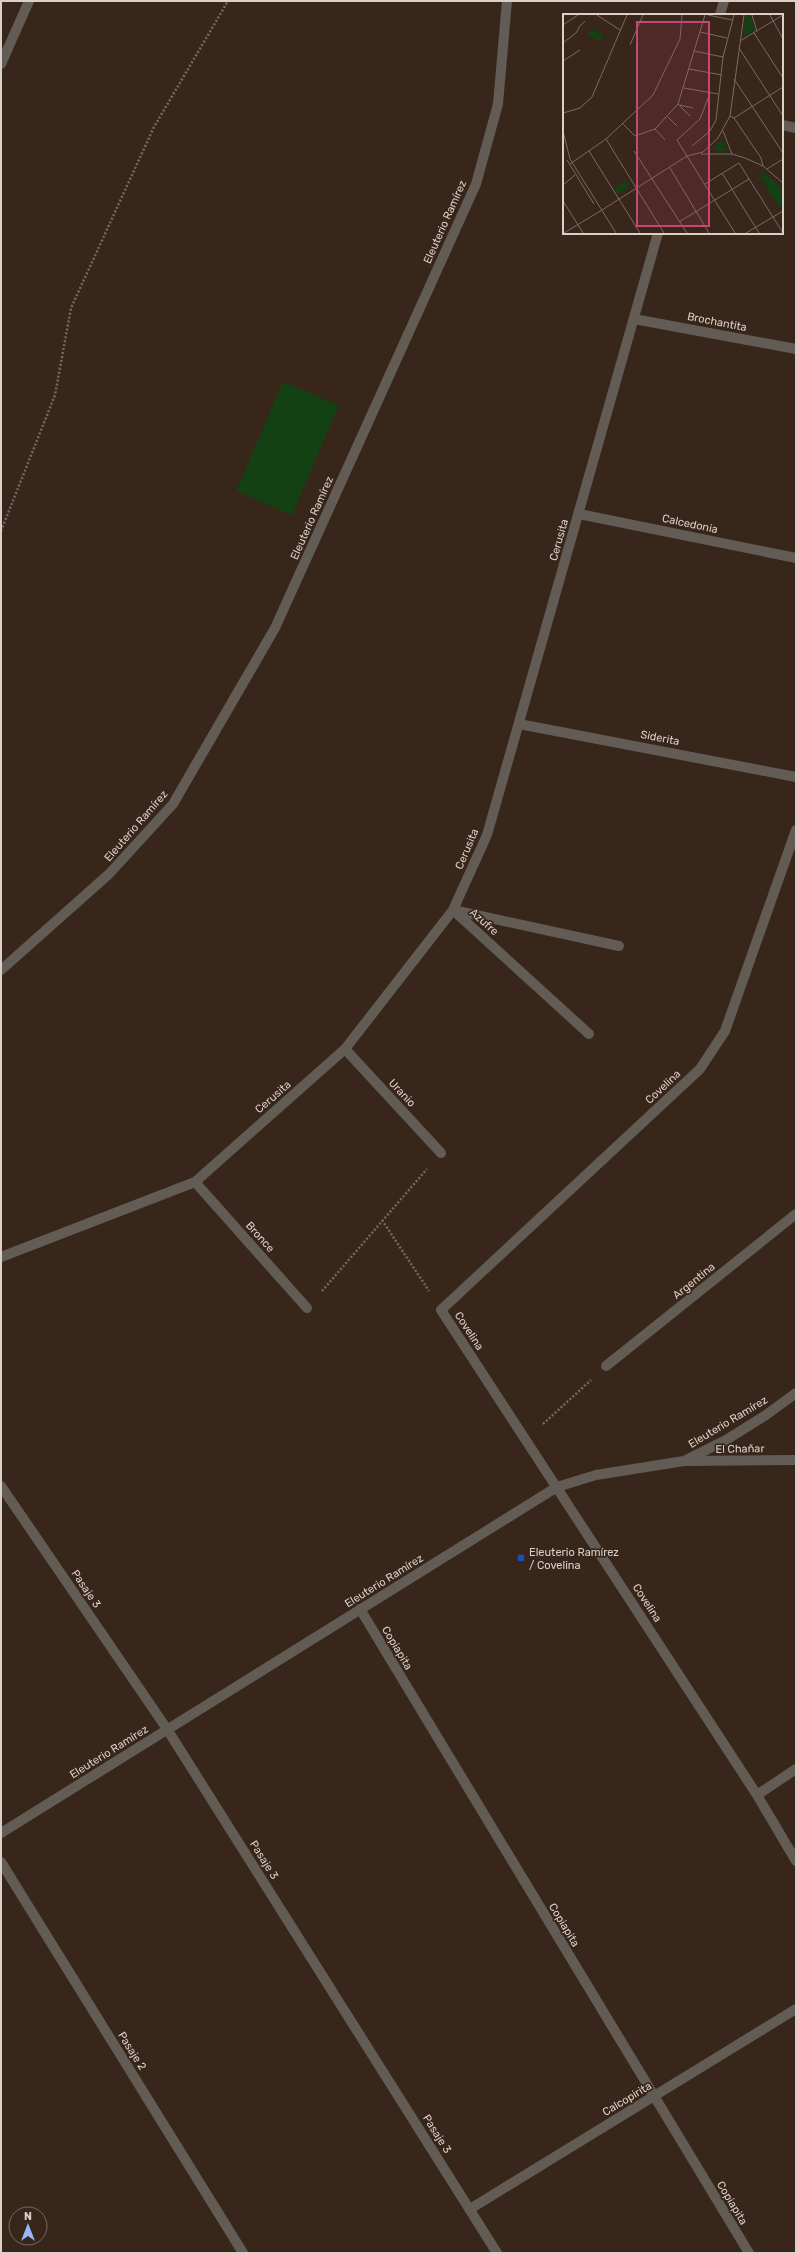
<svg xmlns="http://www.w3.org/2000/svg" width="797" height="2254" viewBox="0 0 797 2254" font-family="Rubik,sans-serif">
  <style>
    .green { fill: #144113 }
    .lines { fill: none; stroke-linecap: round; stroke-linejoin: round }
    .path { stroke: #77675e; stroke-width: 2.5; stroke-dasharray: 2 2; stroke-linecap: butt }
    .minor { stroke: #625c54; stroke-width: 10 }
    .tertiary { stroke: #625c54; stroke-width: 10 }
    .transit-dot { fill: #1a4fb4; stroke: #38261b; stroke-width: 1.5 }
    .labels { text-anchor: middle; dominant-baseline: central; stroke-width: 3.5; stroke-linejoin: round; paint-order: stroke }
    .street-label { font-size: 11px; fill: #dbcfc8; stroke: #38261b }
    .poi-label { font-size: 11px; fill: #dbcfc8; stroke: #38261b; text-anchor: start }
    .inset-road { fill: none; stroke: #796a60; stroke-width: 1 }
    .view { fill: #c84676; fill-opacity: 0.15; stroke: #c84676; stroke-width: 2 }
    .inset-edge { fill: none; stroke: #dbcfc8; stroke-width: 2 }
  </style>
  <rect width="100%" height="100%" fill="#38261b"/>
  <path class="green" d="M283 382 339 405 292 515 236 491Z"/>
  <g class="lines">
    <path class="path" d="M1 531 55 395 71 308 154 127 228 1
      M382 1220 429 1291
      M322 1291 427 1169
      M543 1424 591 1380"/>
    <path class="minor" d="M720 15 724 1
      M1 64 29 1
      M782 125 796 128
      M634 319 796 349
      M579 514 796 558
      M519 724 796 777
      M796 830 725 1031 700 1069 441 1310 757 1795 796 1861
      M453 910 589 1034
      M453 910 619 946
      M1 970 109 874 173 804 275 628 476 184 498 104 507 1
      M345 1049 441 1153
      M195 1182 307 1308
      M1 1257 195 1182 345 1049 453 910 487 835 658 233
      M606 1366 796 1214
      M1 1486 167 1729 497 2253
      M360 1609 749 2253
      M757 1795 796 1769
      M1 1862 243 2253
      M470 2209 796 2009"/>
    <path class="tertiary" d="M686 1461 796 1460
      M1 1833 557 1487 596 1475 684 1461 726 1440 766 1415 796 1393"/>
  </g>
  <rect class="transit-dot" x="517" y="1554" width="8" height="8" rx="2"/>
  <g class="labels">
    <g class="street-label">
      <text transform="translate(445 222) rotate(-66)">Eleuterio Ramírez</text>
      <text transform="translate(717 322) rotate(11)">Brochantita</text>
      <text transform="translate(312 518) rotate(-66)">Eleuterio Ramírez</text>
      <text transform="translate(690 524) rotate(12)">Calcedonia</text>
      <text transform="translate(559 540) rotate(-74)">Cerusita</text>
      <text transform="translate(660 738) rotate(11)">Siderita</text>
      <text transform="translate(136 826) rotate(-49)">Eleuterio Ramírez</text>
      <text transform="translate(467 849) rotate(-67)">Cerusita</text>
      <text transform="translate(484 922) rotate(42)">Azufre</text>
      <text transform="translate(663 1087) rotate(-43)">Covelina</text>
      <text transform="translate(402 1093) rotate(47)">Uranio</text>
      <text transform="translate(273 1097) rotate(-41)">Cerusita</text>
      <text transform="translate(260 1237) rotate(48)">Bronce</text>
      <text transform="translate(694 1281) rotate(-39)">Argentina</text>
      <text transform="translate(469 1331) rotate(57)">Covelina</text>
      <text transform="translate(728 1422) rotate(-31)">Eleuterio Ramírez</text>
      <text transform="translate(740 1449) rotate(-1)">El Chañar</text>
      <text transform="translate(384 1581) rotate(-32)">Eleuterio Ramírez</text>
      <text transform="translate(86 1589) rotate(56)">Pasaje 3</text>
      <text transform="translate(647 1603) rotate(57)">Covelina</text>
      <text transform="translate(397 1648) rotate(59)">Copiapita</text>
      <text transform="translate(109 1752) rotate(-32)">Eleuterio Ramírez</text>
      <text transform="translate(264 1860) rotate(58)">Pasaje 3</text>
      <text transform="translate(564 1925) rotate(59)">Copiapita</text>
      <text transform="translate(132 2051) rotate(58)">Pasaje 2</text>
      <text transform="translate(627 2099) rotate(-31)">Calcopirita</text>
      <text transform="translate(437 2134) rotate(58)">Pasaje 3</text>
      <text transform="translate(732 2203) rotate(59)">Copiapita</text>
    </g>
    <g class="poi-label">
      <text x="529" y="1552">Eleuterio Ramírez<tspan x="529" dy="13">/ Covelina</tspan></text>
    </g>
  </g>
  <g transform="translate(563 14)">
    <rect width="220" height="220" fill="#38261b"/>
    <path d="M183 1H187L192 16 180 23ZM28 14 40 21 37 27 25 21ZM159 126 165 137 150 136 158 126ZM200 158 220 175V192L217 194 196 161ZM62 167 66 173 55 180 51 175Z" fill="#144113"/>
    <path class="inset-road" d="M34 1 57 16M145 1 169 6M189 1 194 17M207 1 220 25M0 11 15 1M137 18 164 24M191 19 220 64M177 27 220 1M0 29 14 18 16 13 22 7M67 31 80 1M176 34 220 102M131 37 160 43M0 46V69M0 47 17 36M126 55 159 61M171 65 220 139M121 74 155 80M147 79 137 105 114 126 172 219M115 90 127 102M117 91 130 94M0 99 17 94 29 83 64 1M167 102 171 104 198 144 200 152M105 103 114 112M171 104 220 73M59 109 72 122 92 115 115 90 142 1M92 115 102 126M0 117 7 145 53 219M160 117 169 140M43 125 101 219M129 132 147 117 153 106 160 43 171 1M26 137 77 219M71 137 124 219M138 140H169L182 144 200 152 220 169M4 146 31 190M7 150 43 125 90 81 117 25 119 1M107 154 146 219M204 155 220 145M159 159 196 219M142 170 176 149 220 219M0 171 12 161M0 187 20 219M39 196 124 142 140 138 155 124 167 102 181 1M116 208 186 165M1 219 39 196M183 219 220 197"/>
    <path class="view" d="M74 8H146V212H74Z"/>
    <rect width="220" height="220" class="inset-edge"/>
  </g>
  <rect width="797" height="2254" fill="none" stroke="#dbcfc8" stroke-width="4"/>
  <g transform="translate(28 2226)"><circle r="19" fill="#38261b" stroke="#796a60"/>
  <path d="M0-3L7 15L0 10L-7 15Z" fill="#98b5fd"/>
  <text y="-6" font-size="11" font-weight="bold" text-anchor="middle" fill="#dbcfc8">N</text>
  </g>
</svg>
